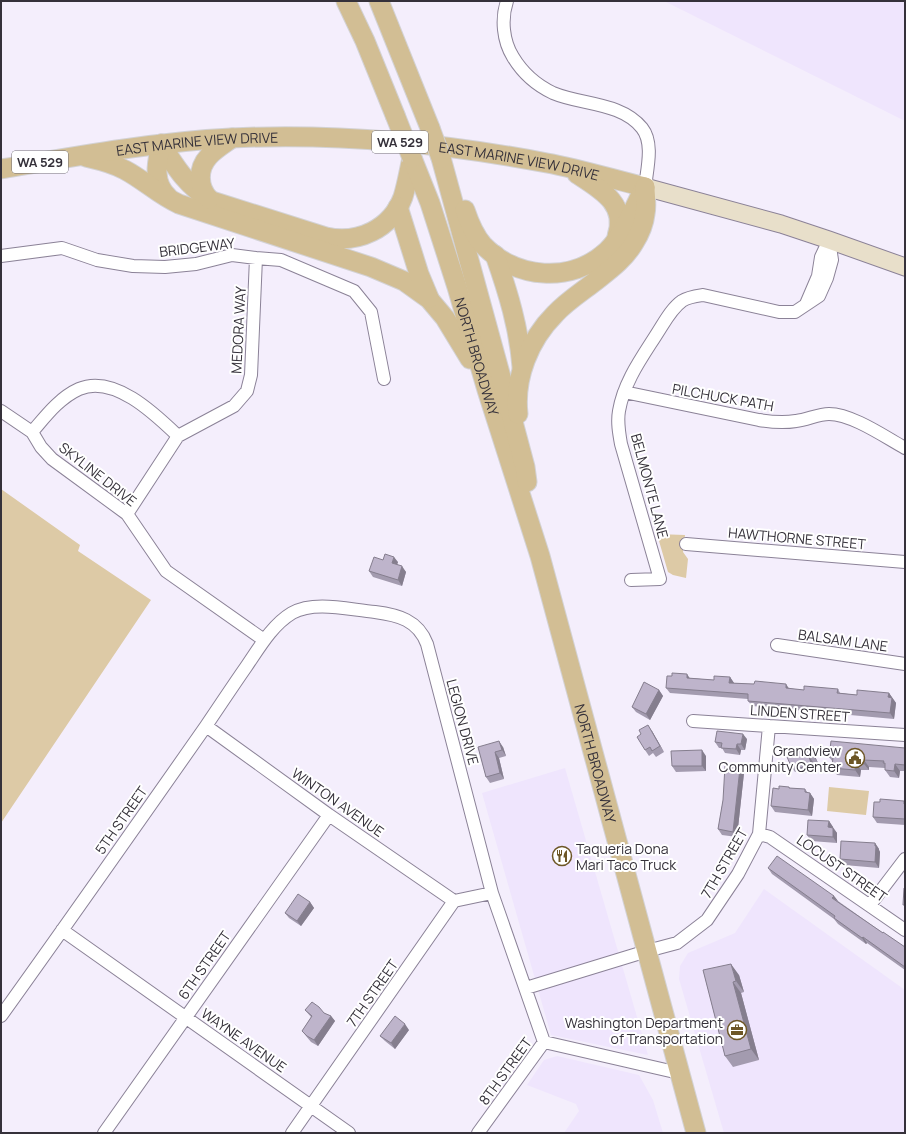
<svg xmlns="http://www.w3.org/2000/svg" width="906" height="1134" viewBox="0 0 906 1134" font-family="Manrope,sans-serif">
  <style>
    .built { fill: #efe5fd }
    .green { fill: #ddcaa6 }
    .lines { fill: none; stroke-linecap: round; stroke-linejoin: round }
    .minor-casing { stroke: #8b8297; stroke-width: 14 }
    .secondary-casing { stroke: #8b8297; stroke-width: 19 }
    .primary-casing { stroke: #d3d2d4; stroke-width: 21 }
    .minor { stroke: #fff; stroke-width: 12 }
    .secondary { stroke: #e8dfca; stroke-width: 17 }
    .primary { stroke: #d2be94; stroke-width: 19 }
    .primary-bridge-casing { stroke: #d3d2d4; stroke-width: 21; stroke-linecap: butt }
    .primary-bridge { stroke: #d2be94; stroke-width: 19 }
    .wall { fill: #a39baf }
    .shaded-wall { fill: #857e8e }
    .building { fill: #beb4cb; stroke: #857e8e }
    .labels { text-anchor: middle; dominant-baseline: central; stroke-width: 4; stroke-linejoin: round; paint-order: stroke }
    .shield { fill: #fff; stroke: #726f75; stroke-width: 1 }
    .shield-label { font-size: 13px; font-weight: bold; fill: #35313a }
    .street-label { font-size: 14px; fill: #35313a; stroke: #fff }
    .poi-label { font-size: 14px; fill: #35313a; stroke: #fff; text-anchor: end }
  </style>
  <rect width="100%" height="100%" fill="#f4eefc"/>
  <path class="built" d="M664 1H905V121Z
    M565 768 648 1055 551 1035 482 793Z
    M764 889 905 990V1133H724L679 979 680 966 688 953 735 933Z
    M557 1056 639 1075 653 1100 663 1133H564L579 1111 576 1104 527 1085 544 1060Z"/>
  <path class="green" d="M1 489 80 545 78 551 151 600 1 823Z
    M657 534 685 535 683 552 688 559 686 578 673 575 668 572Z
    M829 787 869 791 866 815 827 811Z"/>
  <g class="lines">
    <defs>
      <path id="minor" d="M507 1C501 19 503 41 513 57 522 72 536 85 553 93 581 105 621 102 642 128 654 143 647 169 645 187
        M1 256 62 248 97 260 133 266 165 267 196 264 232 255 256 258 281 260 354 291 371 312 384 379
        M806 304 818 276 821 257 829 240
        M624 392 759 420C771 422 784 423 796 421 807 420 818 414 829 414 852 414 885 437 905 448
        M1 411 32 432 41 447 52 459 127 514 166 571 264 640
        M32 432C45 417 59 398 79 389 114 374 155 414 178 436
        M127 514 178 436 234 406 247 391 251 375 256 258
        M686 544 905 562
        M631 580 660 579 621 444C619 433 617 422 619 411 624 381 643 356 658 332 665 321 672 308 682 301 688 297 696 296 703 295L779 312H795L819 296 827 278 832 260 829 240
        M777 645 905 664
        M693 721 905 735
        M206 726 329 815 454 901
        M759 834 770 837 905 930
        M870 905 905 859
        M62 930 349 1133
        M526 988 647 951 677 943 707 920 738 874 759 834 769 726
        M1 1016C70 920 138 823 206 726 219 707 232 687 246 667 259 648 272 625 292 613 315 600 350 610 375 612 398 615 418 620 427 644L492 893 544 1042
        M104 1133 329 815
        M292 1133 454 901 492 893
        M478 1133 544 1042 679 1073"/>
      <path id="secondary" d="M645 187 781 224 829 240 905 267"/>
      <g id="primary">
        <path d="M346 1 365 41 395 115"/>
        <path d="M379 1 430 128"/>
        <path d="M161 144C176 168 187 186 212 201L326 237C358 244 391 229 403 197 407 184 409 171 412 158"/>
        <path d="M161 144C157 163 152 182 168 197"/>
        <path d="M86 157C99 160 113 163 125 170 144 180 159 195 179 204L371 267 404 281 429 299 445 318 470 359"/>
        <path id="s1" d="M412 158 430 203 457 287 487 390 540 556 696 1133"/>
        <path d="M441 158 504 388 525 467 527 482"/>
        <path id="s2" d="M1 169C77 156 154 142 231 138 337 133 443 143 547 163 580 169 612 179 645 187"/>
        <path d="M577 174C600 189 628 204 617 236"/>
        <path d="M209 199C198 187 197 169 209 156 215 149 224 144 232 138"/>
        <path d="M398 207 419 274 429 298"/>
        <path d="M465 210C469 222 474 235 483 245 516 279 571 284 607 251 623 236 634 208 644 188"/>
        <path d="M495 255C508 292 519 328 522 367"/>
        <path d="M518 414C514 378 529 340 555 314 566 302 580 293 593 283 608 271 624 260 634 243 639 235 644 223 645 214 647 206 645 196 645 187"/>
      </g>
    </defs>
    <use href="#minor" class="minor-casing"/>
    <use href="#secondary" class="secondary-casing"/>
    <use href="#primary" class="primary-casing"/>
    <use href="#minor" class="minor"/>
    <use href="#secondary" class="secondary"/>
    <use href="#primary" class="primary"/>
    <defs>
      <path id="primary-bridge" d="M395 115 412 158
        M430 128 441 158"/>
    </defs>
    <use href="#primary-bridge" class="primary-bridge-casing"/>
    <use href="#primary-bridge" class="primary-bridge"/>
  </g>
  <path class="wall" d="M383 560 398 562 397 564 406 572 402 586 373 577 369 571Z
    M730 677 734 683 804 690 838 689 840 693 857 695 889 693 896 703 894 719 752 706 748 701V699L670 693 666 688 690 678 714 680Z
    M659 690 663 696 650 720 636 712 632 707Z
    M652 731 664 752 656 757 653 753 649 756 645 750Z
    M747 739 745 750H741L740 755 725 753 722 748H719L715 742Z
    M478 747H503L506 756 499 758 504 779 490 783 486 777Z
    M905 748V771H900L899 778 890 777 885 770V768L869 767V770H861L860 777 837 775 832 768 833 762 829 757Z
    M813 752 818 763 813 762 815 769 802 774 799 770 795 772 791 766Z
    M706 756V771L676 772 672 766Z
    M740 768 744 773 737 837 722 835 718 829 723 800Z
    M789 787 790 788 805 789 808 793H810L814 799 812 816 775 812 771 806 779 789Z
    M904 801 905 802V825L877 823 873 817 880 802Z
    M829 821 837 833V843L811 841 807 835Z
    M875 843 879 849V850L880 852 879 868 844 865 840 859Z
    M768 868 834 896 838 901 883 933 905 947V970L867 943 866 944 838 924 834 919 772 874Z
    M310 902 314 908 301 926 289 918 285 913Z
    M703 970 739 975 744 992 741 993 759 1060 733 1067 725 1056Z
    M305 1010 324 1013 331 1016 335 1021 318 1046 311 1042 306 1036 302 1031 311 1017Z
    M409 1030 395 1049 385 1041 380 1036Z"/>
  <path class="shaded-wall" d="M394 557 398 562 396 568 392 563Z
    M402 566 406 572 402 586 398 580Z
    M687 674 691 680 687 678Z
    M730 677 734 683H729Z
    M786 684 790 690 786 688Z
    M659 690 663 696 650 720 646 714Z
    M889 693 896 703 894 719 890 713 888 697Z
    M648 725 652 731 664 752 660 746Z
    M743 734 747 739 745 750 741 744Z
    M499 741 503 747 506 756 502 750Z
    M737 744 741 750 740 755 736 749Z
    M809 746 813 752 818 763 814 757Z
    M702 750 706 756V771L702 766Z
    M495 752 499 758 504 779 500 773Z
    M809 757 813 762 815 769 811 763Z
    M864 760 869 767V770L864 764Z
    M856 763 861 770 860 777 855 770Z
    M895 764 900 771 899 778 894 771Z
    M740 768 744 773 737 837 733 832Z
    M810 793 814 799 812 816 808 810Z
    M829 821 833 827 832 833 828 827Z
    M833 828 837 833V843L833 837Z
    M875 843 879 849V850L880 852 879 868 875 862Z
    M834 896 838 901 832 898Z
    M310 902 314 908 301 926 297 921Z
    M863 937 867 943 866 944 862 938Z
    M731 964 739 975 744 992 736 981Z
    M733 982 741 993 759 1060 751 1049Z
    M331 1016 335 1021 318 1046 314 1040Z
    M405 1024 409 1030 395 1049 391 1043Z"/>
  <path class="building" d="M385 554 394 557 392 563 402 566 398 580 369 571 374 557 383 560Z
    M672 673 687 674V678L714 680V676L730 677 729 683 754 684 755 681 786 684V688L804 690V686L838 689 837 693 857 695V690L889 693 888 697 892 698 890 713 748 701V694L666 688 667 676H672Z
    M644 682 659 690 646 714 632 707Z
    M648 725 660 746 652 751 650 747 645 750 637 737 641 734 639 730Z
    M717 731 743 734 741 744H737L736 749 721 748 722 743 715 742Z
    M499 741 502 750 495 752 500 773 486 777 478 747Z
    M831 741 905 748V765L895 764 894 771 885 770V763H883L884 761 864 760V764L856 763 855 770 832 768 833 757H829Z
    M809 746 814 757H809L811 763 798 769 796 764 791 766 787 757Z
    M702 750V766H672L671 751Z
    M725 766 740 768 733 832 718 829 723 800Z
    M779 786 789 787V788L805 789V792L810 793 808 810 771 806 773 788 779 789Z
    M880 799 904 801V804H905V819L873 817 874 802H880Z
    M808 820 829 821 828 827 833 828V837L807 835Z
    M841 841 875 843V846H876L875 862 840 859Z
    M777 856 834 896 832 898 883 933V932L905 947V967L863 937 862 938 834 918 835 916 768 868Z
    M904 888H905V905H903Z
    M298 894 310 902 297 921 285 913Z
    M731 964 736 981 733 982 751 1049 725 1056 703 970Z
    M312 1002 319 1007 324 1013 331 1016 314 1040 307 1036 302 1031 312 1016 305 1010Z
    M395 1016 405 1024 391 1043 380 1036Z"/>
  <defs>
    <symbol id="civic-ring" viewBox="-11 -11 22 22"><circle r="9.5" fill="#fff" stroke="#6d5626" stroke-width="1.5"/><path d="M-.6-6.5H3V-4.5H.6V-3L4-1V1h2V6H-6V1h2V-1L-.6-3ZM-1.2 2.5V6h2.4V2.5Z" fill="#6d5626"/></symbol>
    <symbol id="restaurant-ring" viewBox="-11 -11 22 22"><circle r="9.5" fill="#fff" stroke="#6d5626" stroke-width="1.5"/><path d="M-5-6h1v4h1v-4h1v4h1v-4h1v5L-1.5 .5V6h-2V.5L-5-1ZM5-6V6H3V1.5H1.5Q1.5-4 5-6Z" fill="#6d5626"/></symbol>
    <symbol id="office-ring" viewBox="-11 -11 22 22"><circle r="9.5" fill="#fff" stroke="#6d5626" stroke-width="1.5"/><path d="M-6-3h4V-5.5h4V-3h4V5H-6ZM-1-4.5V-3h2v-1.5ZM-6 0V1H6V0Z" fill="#6d5626"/></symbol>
  </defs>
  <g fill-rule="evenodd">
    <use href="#civic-ring" x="844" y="747" width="22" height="22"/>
    <use href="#restaurant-ring" x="551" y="845" width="22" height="22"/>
    <use href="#office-ring" x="726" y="1019" width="22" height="22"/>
  </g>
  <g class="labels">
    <g class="shield">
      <rect x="372" y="131" width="56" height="22" rx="3"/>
      <rect x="12" y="151" width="56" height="22" rx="3"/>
    </g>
    <g class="shield-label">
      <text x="400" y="142">WA 529</text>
      <text x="40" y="162">WA 529</text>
    </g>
    <g class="street-label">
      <text stroke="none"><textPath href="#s2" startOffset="198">EAST MARINE VIEW DRIVE</textPath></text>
      <text stroke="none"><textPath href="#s2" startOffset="522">EAST MARINE VIEW DRIVE</textPath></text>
      <text transform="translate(197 247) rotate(-7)">BRIDGEWAY</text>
      <text transform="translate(238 330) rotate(-87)">MEDORA WAY</text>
      <text stroke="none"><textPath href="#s1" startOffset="209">NORTH BROADWAY</textPath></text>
      <text transform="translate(723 397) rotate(10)">PILCHUCK PATH</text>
      <text transform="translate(98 474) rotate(38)">SKYLINE DRIVE</text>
      <text transform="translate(650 486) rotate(75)">BELMONTE LANE</text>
      <text transform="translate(797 538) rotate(5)">HAWTHORNE STREET</text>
      <text transform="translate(843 640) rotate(8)">BALSAM LANE</text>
      <text transform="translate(800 713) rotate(4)">LINDEN STREET</text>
      <text transform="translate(463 722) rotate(75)">LEGION DRIVE</text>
      <text stroke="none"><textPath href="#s1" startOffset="633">NORTH BROADWAY</textPath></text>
      <text transform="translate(338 802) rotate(35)">WINTON AVENUE</text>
      <text transform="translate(121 820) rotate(-55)">5TH STREET</text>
      <text transform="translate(724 863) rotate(-60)">7TH STREET</text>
      <text transform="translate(842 868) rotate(35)">LOCUST STREET</text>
      <text transform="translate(204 965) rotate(-55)">6TH STREET</text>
      <text transform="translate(372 993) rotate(-55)">7TH STREET</text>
      <text transform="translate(244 1040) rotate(35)">WAYNE AVENUE</text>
      <text transform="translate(505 1071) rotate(-54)">8TH STREET</text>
    </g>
    <g class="poi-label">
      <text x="841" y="750">Grandview<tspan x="841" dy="16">Community Center</tspan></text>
      <text x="576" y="848" text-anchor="start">Taqueria Dona<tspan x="576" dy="16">Mari Taco Truck</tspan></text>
      <text x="723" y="1022">Washington Department<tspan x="723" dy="16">of Transportation</tspan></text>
    </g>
  </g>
  <rect width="906" height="1134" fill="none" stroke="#35313a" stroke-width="4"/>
</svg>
